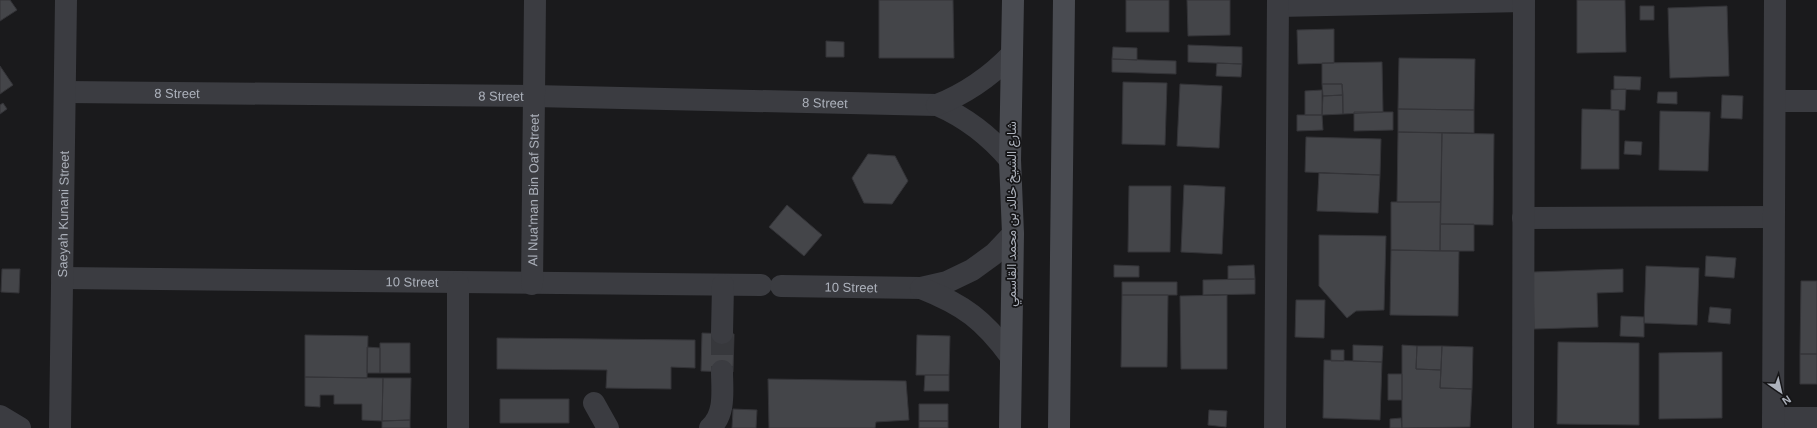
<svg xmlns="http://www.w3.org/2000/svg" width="1817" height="428" viewBox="0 0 1817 428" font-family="Arial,Vazirmatn,sans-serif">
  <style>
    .building { fill: #444549; stroke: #343438 }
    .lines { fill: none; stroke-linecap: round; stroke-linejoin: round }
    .street-tunnel { stroke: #37383c; stroke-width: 22; stroke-dasharray: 22 11; stroke-linecap: butt }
    .street { stroke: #3b3c41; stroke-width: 22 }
    .secondary { stroke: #494b51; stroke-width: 22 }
    .labels { text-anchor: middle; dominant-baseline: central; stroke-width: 3.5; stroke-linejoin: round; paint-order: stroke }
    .street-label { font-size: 13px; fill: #acb1bb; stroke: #151517 }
  </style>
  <rect width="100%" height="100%" fill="#1a1a1c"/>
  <path class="building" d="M0 0H10L17 10 0 21Z
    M879 0H953L954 58H879Z
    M1126 0H1169V32H1126Z
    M1187 0H1230V35L1188 36Z
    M1577 0H1625L1626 52 1577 53Z
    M1640 6H1654V20H1640Z
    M1727 6 1729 76 1670 78 1668 8Z
    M1334 29V63L1298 64 1297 30Z
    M826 41 844 42V57H826Z
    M1188 45 1242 47V64L1188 62Z
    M1113 47 1137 48V60L1112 59Z
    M1399 58 1475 59 1474 110 1398 109Z
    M1112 59 1176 61V74L1112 72Z
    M1382 62 1383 112 1343 114 1342 84H1322V63Z
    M1217 63 1242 64 1241 77 1216 76Z
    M0 66 13 85 0 94Z
    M1614 76 1641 77 1640 90 1614 89Z
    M1123 82 1167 83 1165 145 1122 144Z
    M1180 84 1222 86 1219 148 1177 146Z
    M1322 84H1342L1343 95 1323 96Z
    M1626 89 1625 110H1611V90Z
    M1322 90V115H1305V91Z
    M1658 92H1677V104L1657 103Z
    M1343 95V114L1322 115 1323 96Z
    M1722 95 1743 96 1742 119 1721 118Z
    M3 103 7 109 0 114V105Z
    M1398 109 1474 110V133L1398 132Z
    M1582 109 1619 110V169H1581Z
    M1660 111 1710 112 1708 171 1659 170Z
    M1354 112H1393V130L1354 131Z
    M1297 115H1322L1323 130 1297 131Z
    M1398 132 1442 133 1441 202H1397Z
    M1442 133 1494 134 1493 225 1440 224Z
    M1306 137 1381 139 1380 175 1305 172Z
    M1625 141 1642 142 1641 155 1624 154Z
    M868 154 895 156 908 181 892 204 864 203 852 178Z
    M1319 173 1380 175 1378 213 1317 211Z
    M1184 185 1225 187 1222 254 1181 252Z
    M1129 186H1171L1170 252H1128Z
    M1391 202H1441L1440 251 1391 250Z
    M787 205 822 235 804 256 769 227Z
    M1440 224H1474V251H1440Z
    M1319 235 1386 236 1384 310 1356 311 1347 318 1319 286Z
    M1391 250 1459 251 1458 316 1390 315Z
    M1706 256 1736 258 1734 278 1705 276Z
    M1114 265 1139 266V277H1114Z
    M1254 265 1255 279H1228V266Z
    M1646 266 1699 268 1697 325 1644 323Z
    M2 269H20L19 293 1 292Z
    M1623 269V292L1597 293 1598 327 1534 329 1533 272Z
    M1255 279V294L1203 295V280Z
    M1801 281H1817V354H1800Z
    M1122 282H1177V295H1122Z
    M1122 295H1168L1167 367H1121Z
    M1227 295V369H1181L1180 296Z
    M1296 300H1325L1324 338 1295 337Z
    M1710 307 1731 309 1730 324 1708 322Z
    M1621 316 1644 317V337L1620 336Z
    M702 333 734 334 733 372 701 371Z
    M305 335 368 336 367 378 305 377Z
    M917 335 950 336 949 375H916Z
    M497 338 695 340V368L671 367V389L606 388 607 370 497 369Z
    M1558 342 1639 343V425L1557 424Z
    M380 343H410V373H380Z
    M1353 345 1383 346 1382 362 1353 361Z
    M1402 345 1417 346 1416 369 1441 370 1440 388 1472 389 1470 427 1402 428Z
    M1417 346H1442L1441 370 1416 369Z
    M1442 346 1473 347 1472 389 1440 388Z
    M367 347 380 348V373H367Z
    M1331 350H1344V361H1331Z
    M1722 352V418L1659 419V353Z
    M1800 354H1817V384H1800Z
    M1324 360 1382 362 1380 420 1323 418Z
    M1388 374H1402V400H1388Z
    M925 375H949V391H924Z
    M305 377 383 378 382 421 362 420V404H334V395H320V407L305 406Z
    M383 378H411L410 420 382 421Z
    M768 379 906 381 909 420 876 422 875 428H769Z
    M500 399H569V423H500Z
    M919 404H948V421H919Z
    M733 409 757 410 756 428H732Z
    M1209 410 1227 411 1226 427 1208 425Z
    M1401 418 1402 428H1390V419Z
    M410 420V428H382V421Z
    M919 421H948V428H919Z"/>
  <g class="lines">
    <path class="street-tunnel" d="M722 333V371"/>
    <g class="street">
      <path d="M1278 6 1524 1"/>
      <path id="s1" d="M65 92 534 96 937 105C967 118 989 135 1010 160"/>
      <path d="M1775 101H1817"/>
      <path d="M937 105C967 93 990 77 1012 54"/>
      <path d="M1523 218 1773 217"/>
      <path id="s2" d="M62 278 761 285"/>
      <path id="s3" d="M532 284 535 0"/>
      <path id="s4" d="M781 286 921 288 947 282 972 270 994 254 1013 234"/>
      <path d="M921 288C964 305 984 320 1011 357"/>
      <path d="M722 333 723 285"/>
      <path d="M594 403 608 428"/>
      <path d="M0 416 20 428"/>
      <path d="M1773 418H1817"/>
      <path id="s5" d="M60 428 66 0"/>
      <path d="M458 428V283"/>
      <path d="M710 428C726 414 722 390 722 371"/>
      <path d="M1275 428 1278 0"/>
      <path d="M1523 428 1524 0"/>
      <path d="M1773 428 1775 0"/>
    </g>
    <path class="secondary" d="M1010 428 1013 234 1010 160 1013 0
      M1059 428 1064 0"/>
  </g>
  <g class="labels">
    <g class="street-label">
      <text stroke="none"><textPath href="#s1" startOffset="112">8 Street</textPath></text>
      <text stroke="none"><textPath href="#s1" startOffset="436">8 Street</textPath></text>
      <text stroke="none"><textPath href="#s1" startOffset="760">8 Street</textPath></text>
      <text stroke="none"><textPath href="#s3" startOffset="94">Al Nua'man Bin Oaf Street</textPath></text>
      <text stroke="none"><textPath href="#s5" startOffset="214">Saeyah Kunani Street</textPath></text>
      <text transform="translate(1011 214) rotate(-90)">شارع الشيخ خالد بن محمد القاسمي</text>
      <text stroke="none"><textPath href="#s2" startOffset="350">10 Street</textPath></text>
      <text stroke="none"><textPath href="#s4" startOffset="70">10 Street</textPath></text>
    </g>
  </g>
  <g transform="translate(1781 392) rotate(146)" stroke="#151517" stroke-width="3" paint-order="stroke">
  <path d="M0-3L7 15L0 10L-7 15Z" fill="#acb1bb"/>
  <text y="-6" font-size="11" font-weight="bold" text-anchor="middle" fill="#acb1bb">N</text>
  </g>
</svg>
